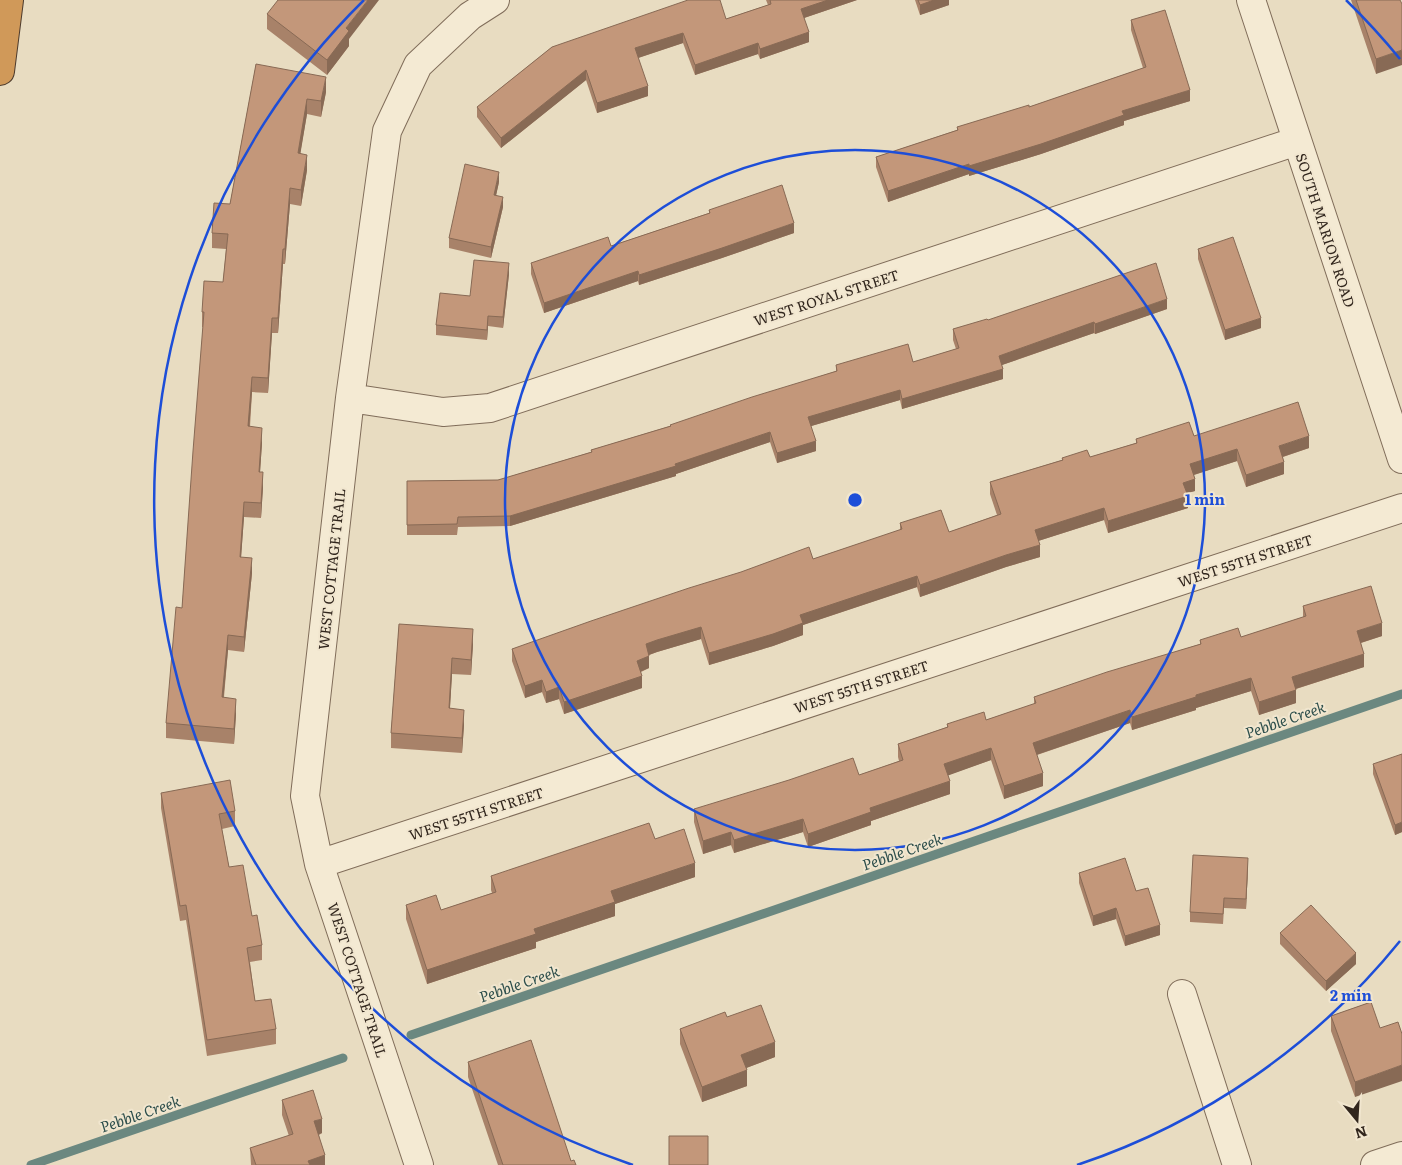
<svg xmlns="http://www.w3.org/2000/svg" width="1402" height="1165" viewBox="0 0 1402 1165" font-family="Literata,serif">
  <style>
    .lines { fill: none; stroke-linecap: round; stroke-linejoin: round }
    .stream { stroke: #6b8880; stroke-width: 9 }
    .minor-casing { stroke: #806d5a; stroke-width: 30 }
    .highway-casing { stroke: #4e3c2e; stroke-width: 30 }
    .minor { stroke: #f4ead3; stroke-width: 28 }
    .highway { stroke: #d09959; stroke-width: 28 }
    .wall { fill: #a88269 }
    .shaded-wall { fill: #886a55 }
    .building { fill: #c3977a; stroke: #886a55 }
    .ring { fill: none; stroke: #1d4ed8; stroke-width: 2.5 }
    .labels { text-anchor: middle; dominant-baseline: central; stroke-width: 4; stroke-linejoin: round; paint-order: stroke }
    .street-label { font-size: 14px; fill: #31261d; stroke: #f1e6cf }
    .water-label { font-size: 15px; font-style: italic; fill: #2e4f4c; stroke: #f1e6cf }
    .centre { fill: #1d4ed8; stroke: #f1e6cf; stroke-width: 2.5 }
    .ring-label { font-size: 15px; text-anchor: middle; font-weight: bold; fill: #1d4ed8; stroke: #f1e6cf; stroke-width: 4; stroke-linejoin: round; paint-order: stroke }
  </style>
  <rect width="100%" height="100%" fill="#e8dcc1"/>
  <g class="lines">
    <path class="stream" d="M411 1035 1402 694
      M31 1165 343 1058"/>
    <defs>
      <path id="minor" d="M1251 0 1402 459
        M350 398 443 412 490 408 1297 141
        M319 864 1402 508
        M1182 994 1237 1165
        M419 1165 319 864 305 796 350 398 387 131 418 65 470 16 495 0
        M1375 1165 1402 1156"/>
      <path id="highway" d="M0 71 9 0"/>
    </defs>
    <use href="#minor" class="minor-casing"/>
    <use href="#highway" class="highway-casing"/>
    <use href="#minor" class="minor"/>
    <use href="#highway" class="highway"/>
  </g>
  <path class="wall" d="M766 0H857L804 18 809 42 760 59 758 54 695 75 683 43 638 58 648 96 597 113 586 80 501 148 477 117V107L552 47 726 19 768 5Z
    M915 0H949V5L920 15Z
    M1351 0H1400L1376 74Z
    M267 14 349 39V46L327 75 267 29Z
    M1131 20 1190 101 1124 121V125L1041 154 969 176V174L888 202 876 167V157L957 130V127L1029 107 1143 68 1131 30Z
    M256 64 326 92 321 117 307 114 300 154 307 170 301 206 290 204 285 264H283L278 333H272L268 393 252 392 250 427 262 443 260 472 263 487 261 518 244 517 241 557 252 573 244 652 228 650 224 697 236 714 234 744 166 738V723L182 608 203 327H202V312L223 282 226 249 212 248V233L230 204Z
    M499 182 496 195 503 207 491 258 449 248V238Z
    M709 210 794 233 722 258 639 285 638 281 544 313 531 274V263L611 246 709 213Z
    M1198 249 1261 328 1225 340 1198 259Z
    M509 274 503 328 488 326 487 340 436 335V325L470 296Z
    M1167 309 1095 334 1094 333 1002 365 1003 379 902 409 900 400 811 426 816 451 777 463 770 442 676 474V476L510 526 458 527 457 535H407V481L498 480 591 452V450L670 426 836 371V365L913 362 956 349 953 340V329L988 320Z
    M1194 436 1309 448 1283 457 1284 474 1246 487 1237 461 1194 475 1195 491 1187 493 1188 508 1108 533 1104 520 1038 541 1040 557 1006 567 920 597 917 587 803 625V635L773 646 709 665 701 639 657 652 649 655V668L641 672 642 688 564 714 559 699 546 703 542 692 525 698 512 661V649L813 559 900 530V523L949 532 997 515 990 494V482L1062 460V458L1090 457 1136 443V439Z
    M1303 606 1382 636 1361 643 1364 667 1296 689V703L1259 715 1251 691 1196 708V710L1132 730 1130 723 1037 755 1043 786 1004 799 991 760 948 775 950 794 871 821V825L808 847 803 832 734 853 731 845 703 854 694 822V809L859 775 899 761 898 757V744L947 727V724L986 720 1034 704V697L1200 644V640L1241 637 1303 617Z
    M399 624 473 644 471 675 452 674 450 708 464 725 462 753 391 748V733Z
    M1373 764 1402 832 1395 835 1373 774Z
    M161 793 235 811V826L222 829 229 867 252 916 262 945V960L250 962 255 1001 276 1029V1044L207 1056 186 920 180 921 161 808Z
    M655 839 695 877 615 904V916L536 942V948L427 984 406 919V905L441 910 492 893 491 890V876Z
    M1248 868 1246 909 1224 908 1223 924 1190 922V912Z
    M1079 873 1136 891 1160 935 1125 946 1116 919 1093 926 1079 883Z
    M1280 933 1356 964 1326 991 1280 944Z
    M1371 1002 1355 1097 1331 1031V1016Z
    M727 1017 775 1057 746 1068 747 1086 702 1102 680 1044V1029Z
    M468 1062 571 1161 576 1165H498L468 1077Z
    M282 1100 322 1133 319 1135 325 1165H251L250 1148 289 1136 282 1115Z"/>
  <path class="shaded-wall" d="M368 0H379L349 39V46L327 75V60L346 28Z
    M828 0H857L801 19V9Z
    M934 0H949V5L920 15V5Z
    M809 32V42L760 59V49Z
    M683 33V43L635 59V48Z
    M758 43V54L695 75V65Z
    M1402 50V65L1376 74V59Z
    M586 70V80L501 148V138Z
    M326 77V92L321 117V101Z
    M648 86V96L597 113V103Z
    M1190 90V101L1124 121V125L1041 154 969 176V166L1122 111Z
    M307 99V114L298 168V153Z
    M307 155V170L301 206V190Z
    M969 164V174L888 202V191Z
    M499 172V182L494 205V195Z
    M290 188V204L285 264V249Z
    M503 197V207L491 258V247Z
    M794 223V233L722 258 639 285V275Z
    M283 249V264L278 333V318Z
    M509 263V274L503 328V317Z
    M638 271V281L544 313V303Z
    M1167 299V309L1095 334V324Z
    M488 316V326L487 340V330Z
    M272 318V333L268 393V378Z
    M1261 318V328L1225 340V330Z
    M1094 322V333L999 366V356Z
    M1003 369V379L902 409V399Z
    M252 377V392L248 442V426Z
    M900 390V400L808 427V417Z
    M262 428V443L259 487V472Z
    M770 432V442L676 474V476L510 526V516L675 464Z
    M1309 436V448L1279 458V446Z
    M816 441V451L777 463V453Z
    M1237 449V461L1190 476V464Z
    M1284 462V474L1246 487V475Z
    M263 472V487L261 518V503Z
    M1195 479V491L1183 494V483Z
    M1188 496V508L1108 533V521Z
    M244 502V517L240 572V557Z
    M1104 508V520L1035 542V530Z
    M1040 545V557L1006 567 920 597V585L1006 555Z
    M252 558V573L244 652V637Z
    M917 576V587L803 625V635L773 646 709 665V653L800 615Z
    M1382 623V636L1357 644V631Z
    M701 627V639L657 652 646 656V644L657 640Z
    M473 629V644L471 675V660Z
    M228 635V650L222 712V697Z
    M1364 654V667L1292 690V677Z
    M649 656V668L637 673V661Z
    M452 658V674L449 723V708Z
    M642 676V688L564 714V702Z
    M1251 678V691L1196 708V710L1132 730V717L1196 695Z
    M542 680V692L525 698V686Z
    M559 687V699L546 703V692Z
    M1296 690V703L1259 715V702Z
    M236 699V714L234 744V729Z
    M464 710V725L462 753V738Z
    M1130 710V723L1033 756V743Z
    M991 748V760L944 777V764Z
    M1043 773V786L1004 799V786Z
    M950 781V794L871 821V825L808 847V834L870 808Z
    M803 819V832L734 853V840Z
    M1402 822V832L1395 835V825Z
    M731 832V845L703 854V841Z
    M1248 858V868L1246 909V899Z
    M695 863V877L615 904V916L536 942V948L427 984V970L534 929 611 891Z
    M1116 908V919L1093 926V916Z
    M1160 925V935L1125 946V936Z
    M1356 953V964L1326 991V981Z
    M775 1042V1057L741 1070V1055Z
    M1402 1065V1081L1355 1097V1082Z
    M747 1070V1086L702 1102V1087Z
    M322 1119V1133L314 1136V1121Z
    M325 1155V1165H308V1161Z"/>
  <path class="building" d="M278 0H368L346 28 349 31 327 60 267 14Z
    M688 0H720L726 19 771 4 770 0H828L801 9 809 32 760 49 758 43 695 65 683 33 635 48 648 86 597 103 586 70 501 138 477 107 552 47Z
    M918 0H934L920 5Z
    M1356 0H1400L1402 4V50L1376 59Z
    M1165 10 1190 90 1122 111 1124 115 1041 144 969 166V164L888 191 876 157 958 130 957 127 1029 105V107L1146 67 1131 20Z
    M256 64 326 77 321 101 307 99 298 153 307 155 301 190 290 188 285 249H283L278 318H272L268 378 252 377 248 426 262 428 259 472H263L261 503 244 502 240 557 252 558 244 637 228 635 222 697 236 699 234 729 166 723 176 607 182 608 193 451 204 312H202L204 281 223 282 228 234 212 233 214 203 230 204Z
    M465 164 499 172 494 195 503 197 491 247 449 238Z
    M782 185 794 223 722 248 639 275 638 271 544 303 531 263 608 237 611 246 710 213 709 210Z
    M1233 237 1261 318 1225 330 1198 249Z
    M474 260 509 263 503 317 488 316 487 330 436 325 440 293 470 296Z
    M1156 263 1167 299 1095 324 1094 322 999 356 1003 369 902 399 900 390 808 417 816 441 777 453 770 432 675 464 676 466 510 516 458 517 457 524 407 525V481L498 480 592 452 591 450 671 426 670 425 752 397 837 371 836 365 908 344 913 362 959 348 953 329 987 319 988 320Z
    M1298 402 1309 436 1279 446 1284 462 1246 475 1237 449 1190 464 1195 479 1183 483 1188 496 1108 521 1104 508 1035 530 1040 545 1006 555 920 585 917 576 800 615 803 623 773 634 709 653 701 627 657 640 646 644 649 656 637 661 642 676 564 702 559 687 546 692 542 680 525 686 512 649 591 621 689 588 741 572 809 547 813 559 902 529 900 523 941 510 949 532 1001 514 990 482 1063 460 1062 458 1087 450 1090 457 1137 443 1136 439 1189 422 1194 436Z
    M1371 586 1382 623 1357 631 1364 654 1292 677 1296 690 1259 702 1251 678 1196 695V697L1132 717 1130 710 1033 743 1043 773 1004 786 991 748 944 764 950 781 870 808 871 812 808 834 803 819 734 840 731 832 703 841 694 809 789 780 853 758 859 775 903 760 898 744 948 727 947 724 984 712 986 720 1036 703 1034 697 1107 672 1201 644 1200 640 1238 628 1241 637 1306 616 1303 606Z
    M399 624 473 629 471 660 452 658 449 708 464 710 462 738 391 733Z
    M1402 754V822L1395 825 1373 764Z
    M230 780 235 811 219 814 229 867 243 865 252 916 257 915 262 945 247 948 255 1001 271 999 276 1029 207 1040 186 905 180 906 161 793Z
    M649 823 655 839 684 829 695 863 611 891 615 902 534 929 536 934 427 970 406 905 436 895 441 910 496 892 491 876Z
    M1193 855 1248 858 1246 899 1224 898 1223 914 1190 912Z
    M1125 858 1136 891 1148 888 1160 925 1125 936 1116 908 1093 916 1079 873Z
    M1311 905 1356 953 1326 981 1280 933Z
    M1371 1002 1380 1028 1398 1022 1402 1034V1065L1355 1082 1331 1016Z
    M761 1005 775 1042 741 1055 747 1070 702 1087 680 1029 725 1012 727 1017Z
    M531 1040 571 1161 574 1160 576 1165H503L468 1062Z
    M313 1090 322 1119 314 1121 325 1155 308 1161 310 1165H256L250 1148 293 1134 282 1100Z
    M669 1136H708V1165H669Z"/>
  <g class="ring">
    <circle cx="855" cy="500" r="350"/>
    <path d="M1400 941A701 701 0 0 1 1077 1165M633 1165A701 701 0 0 1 364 0M1346 0A701 701 0 0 1 1400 59"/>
  </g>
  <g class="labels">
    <g class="street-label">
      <text transform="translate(1326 230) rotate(72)">SOUTH MARION ROAD</text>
      <text transform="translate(826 297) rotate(-18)">WEST ROYAL STREET</text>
      <text transform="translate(1245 560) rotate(-18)">WEST 55TH STREET</text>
      <text transform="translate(331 569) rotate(-84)">WEST COTTAGE TRAIL</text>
      <text transform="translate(861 686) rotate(-18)">WEST 55TH STREET</text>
      <text transform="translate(476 813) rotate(-18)">WEST 55TH STREET</text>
      <text transform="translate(358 980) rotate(72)">WEST COTTAGE TRAIL</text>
    </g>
    <g class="water-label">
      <text transform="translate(1285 719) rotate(-19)">Pebble Creek</text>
      <text transform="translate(902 851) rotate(-19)">Pebble Creek</text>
      <text transform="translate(519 983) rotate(-19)">Pebble Creek</text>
      <text transform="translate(140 1113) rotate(-19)">Pebble Creek</text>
    </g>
  </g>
  <circle cx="855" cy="500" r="8" class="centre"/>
  <g class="ring-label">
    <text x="1205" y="505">1 min</text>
    <text x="1351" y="1001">2 min</text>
  </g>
  <g transform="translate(1357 1120) rotate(162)" stroke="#f1e6cf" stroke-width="4" paint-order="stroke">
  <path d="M0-4L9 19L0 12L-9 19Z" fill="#31261d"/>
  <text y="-8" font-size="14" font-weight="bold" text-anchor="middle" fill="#31261d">N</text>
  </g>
</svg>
